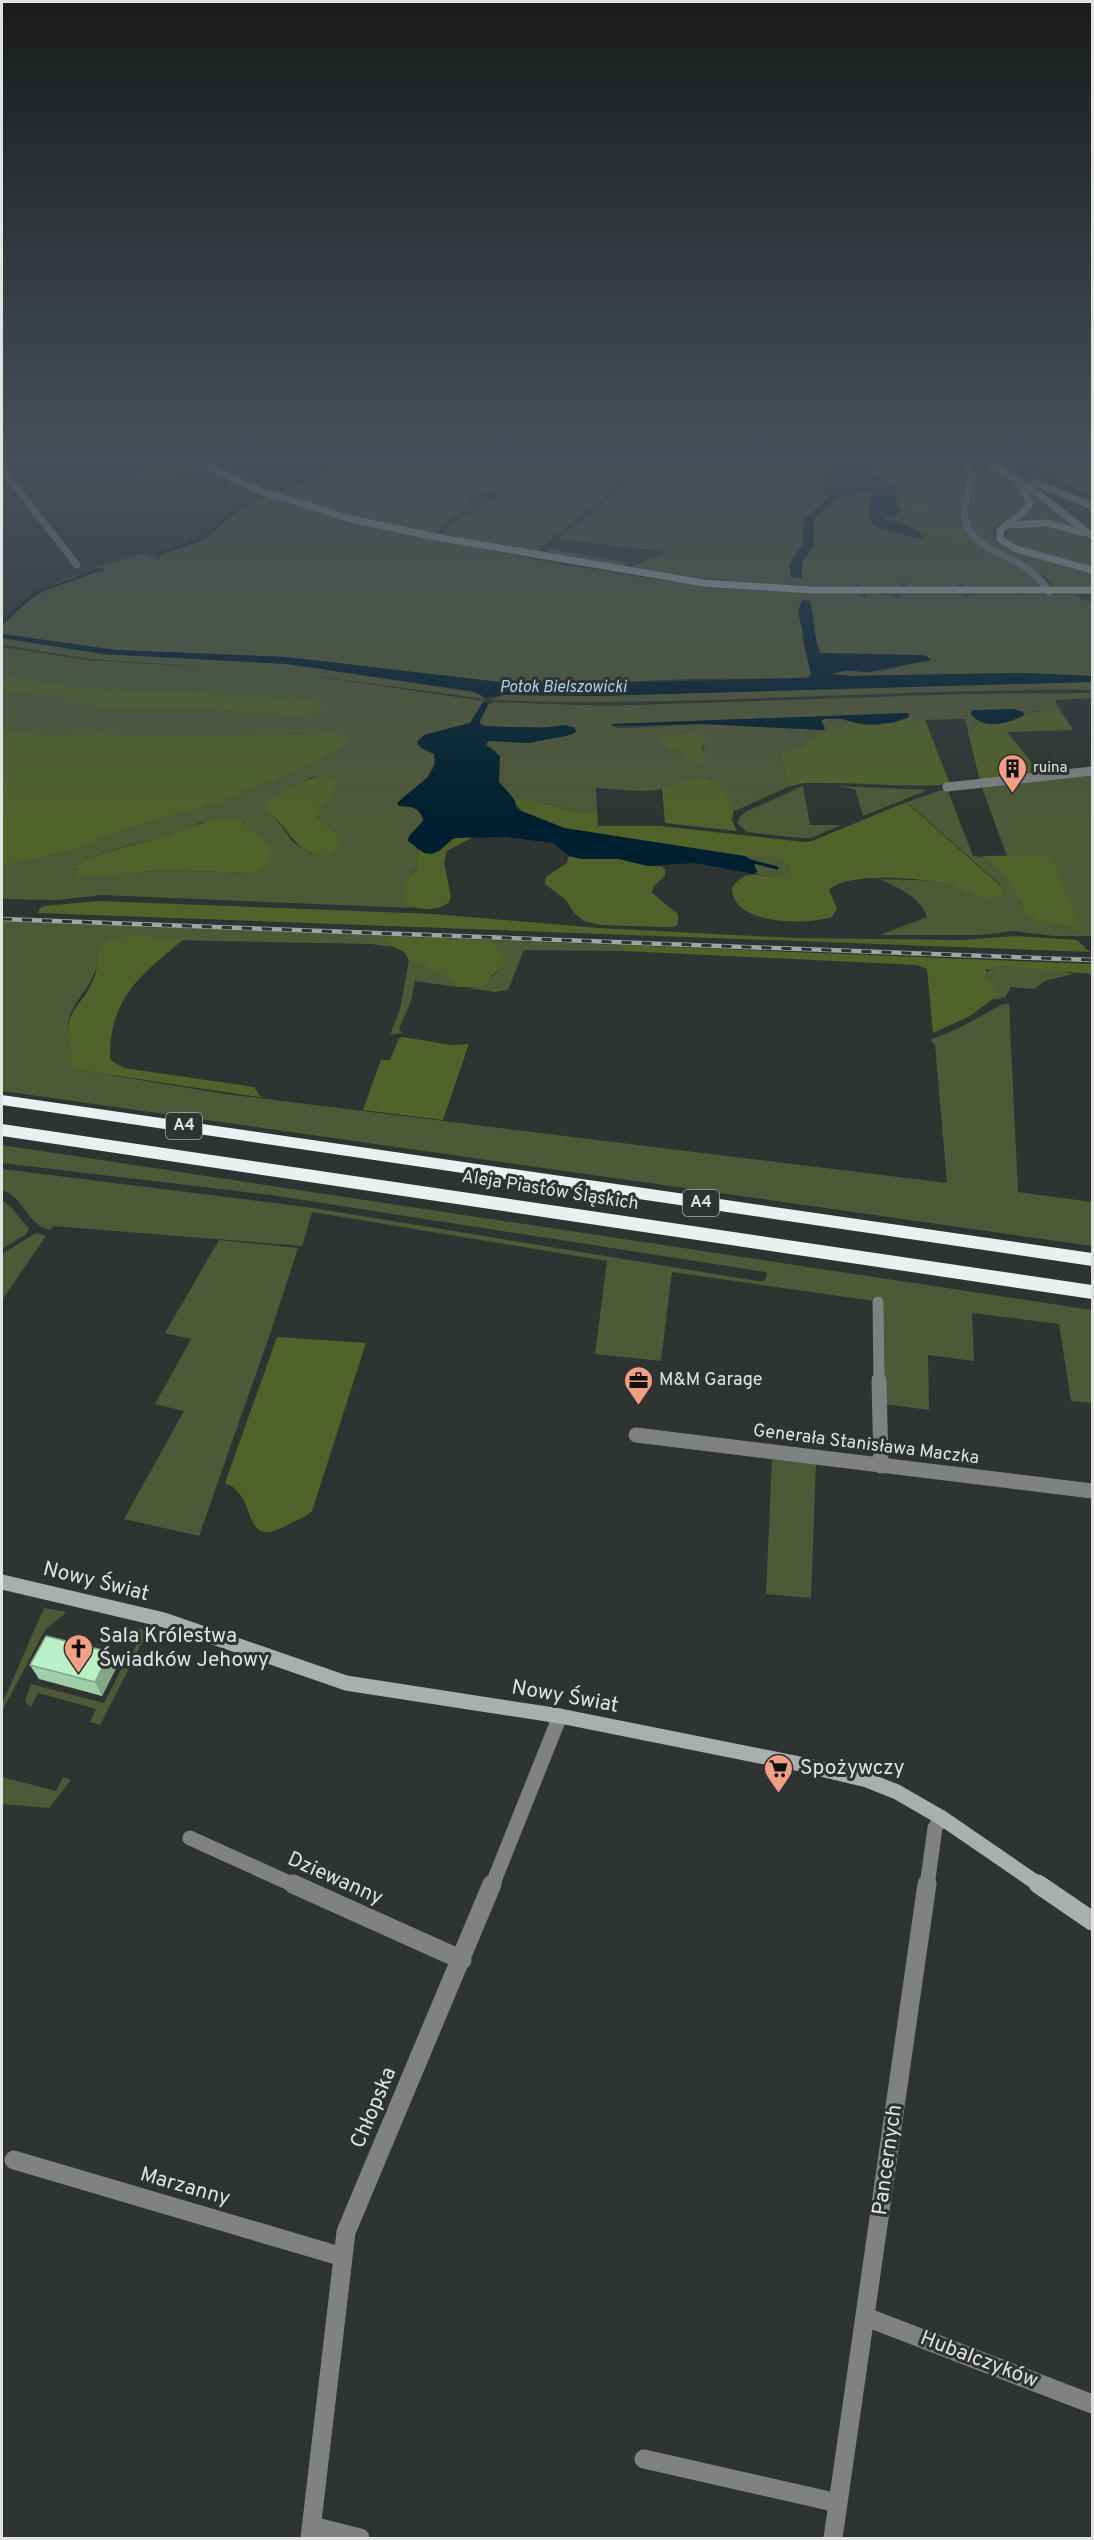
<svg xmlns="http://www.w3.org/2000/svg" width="1094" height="2540" viewBox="0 0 1094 2540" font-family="Overpass,sans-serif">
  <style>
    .green { fill: #4e5938; fill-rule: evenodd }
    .forest { fill: #52622b }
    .water { fill: #002030 }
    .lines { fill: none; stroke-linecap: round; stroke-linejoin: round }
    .stream-far1 { stroke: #002030; stroke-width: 2 }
    .stream { stroke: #002030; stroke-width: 3 }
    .street-far4 { stroke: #7f8182; stroke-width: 7 }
    .street-far3 { stroke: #7f8182; stroke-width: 9 }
    .street-far2 { stroke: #7f8182; stroke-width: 11 }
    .street-far1 { stroke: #7f8182; stroke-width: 15 }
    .street { stroke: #7f8182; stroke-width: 19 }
    .secondary-far2 { stroke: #aaaeae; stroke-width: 7 }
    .secondary-far1 { stroke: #aaaeae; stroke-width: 15 }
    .secondary { stroke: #aaaeae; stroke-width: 19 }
    .highway { fill: #eaf0f0; fill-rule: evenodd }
    .rail-casing { stroke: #a1a5a4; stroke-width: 4.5 }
    .rail { stroke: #2f3332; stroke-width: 3; stroke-dasharray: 10; stroke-linecap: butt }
    .wall { fill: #9fcea9 }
    .shaded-wall { fill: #82a88a }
    .building { fill: #b9f0c5; stroke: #82a88a; stroke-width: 1.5 }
    .labels { text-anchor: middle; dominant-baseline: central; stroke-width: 6; stroke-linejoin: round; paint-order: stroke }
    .far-poi-label { font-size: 15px; fill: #e0e3e2; stroke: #2f3332; text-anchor: start }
    .far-water-label { font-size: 16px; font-style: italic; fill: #a4d6f5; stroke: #2f3332 }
    .shield { fill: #2f3332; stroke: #abaead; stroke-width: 1.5 }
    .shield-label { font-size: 16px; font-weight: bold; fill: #e0e3e2 }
    .street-label { font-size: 18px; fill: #e0e3e2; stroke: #2f3332 }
    .poi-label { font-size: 18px; fill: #e0e3e2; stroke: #2f3332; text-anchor: start }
    .near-street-label { font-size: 21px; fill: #e0e3e2; stroke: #2f3332 }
    .near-poi-label { font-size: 21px; fill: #e0e3e2; stroke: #2f3332; text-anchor: start }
  </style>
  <rect width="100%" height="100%" fill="#2f3332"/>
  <path class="green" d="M353 462H379L361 470 408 462H647L537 551 443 535 442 533 471 512 558 465 545 469 500 494 488 492 470 497 468 503 481 504 446 521 437 534 367 520 277 493 321 473Z
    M652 462H833L823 482 826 484 824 493 829 498 804 519 803 544 793 556 802 577V562L814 542V522L816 518 837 498 870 490V521L875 527 923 537 919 531 961 541 985 553 998 554 1020 564 1039 583 1040 587 965 588 962 584 957 585 958 588 908 587 904 583 900 584 901 587H864L858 584 854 585 855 587C779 586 706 581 631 567L667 552 559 539Z
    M910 462C924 462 971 459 982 463 996 467 1025 489 1025 504 1017 518 1001 519 992 531L994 539 1014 552 1092 573V589L1056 588 1043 575 979 538 968 523 973 469H967L963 491 961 521 963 528 917 525V530C905 527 896 520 884 519V516L894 517 900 511 931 513V503L896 501 900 496 891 485 907 486Z
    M1092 462V496L1079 491 1085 481 1079 469 1060 463Z
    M1029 491 1031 492 1080 529 1048 521H1017C1029 512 1034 506 1029 491Z
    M265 497 344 521 346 525 351 523 569 566 615 572 616 575 622 574C703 588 775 593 857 594L862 598 866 597V594L892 595 896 598H901L902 595H960L967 598 970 595H1074L1082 600 1092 602V676L1024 673 849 676 831 674C840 669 850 671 860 672 882 674 906 663 928 661V656L820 653 812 624 810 601 799 617 802 624 803 643 811 674 808 677 797 678 693 679 524 685 286 657 116 650 2 634V626C29 598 63 571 105 572L96 567 145 553 158 560 163 555 203 540 238 508Z
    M1045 524 1075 533 1092 543V568C1070 562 1021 555 1006 536L1011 528Z
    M550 547H553L552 549 629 563 624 566 545 552Z
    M2 638 103 654 287 664 479 693 485 699 285 672 484 701 470 723 424 735 417 745 434 754 436 760 427 778 401 799 399 806 416 808 423 817C423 829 410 831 408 841 419 848 423 854 418 867L412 872 406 905 413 908 101 895 57 900 2 899V866L75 850 128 828 220 803 248 789 300 770 343 747 330 733 139 736 101 733 54 735 2 731V692L76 700 81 704 107 709 170 708 287 715 289 697 75 687 2 675V647L87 660 237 669 90 659 2 645ZM326 776 332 792 317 808 316 817 338 835 312 854 293 842 274 816 282 795 309 778ZM202 822H244L256 837 263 841 253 873 163 870 121 874 75 870 76 865C99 852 126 846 152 840 169 836 185 829 202 822Z
    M1040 682H1092V690C892 688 691 708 490 700L503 695 596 696Z
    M1092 693V698L1055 700 1062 713 1036 711 1024 715 1023 712 976 719 988 724 975 726 968 732 965 719 920 720 908 713 612 724 617 728H626L701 724 824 730 821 721 824 719H850L856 723 819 732 804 745 783 752 781 754 788 787 735 811 717 781C692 774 685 785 663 789 642 793 617 789 596 788L597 810 584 814 545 803 515 801 499 782 496 751 486 745 488 741 528 743 570 735 576 731 574 727H493L479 724 489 703 491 705 493 702 607 706 964 694ZM692 732 705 745 701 752 707 762 686 758 680 751 673 748 671 735Z
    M1092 773V936H1054L1014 931 980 935H880L927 917C922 898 897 887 880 879 901 880 921 879 942 883 962 887 981 900 1001 897L1002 886 909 804 899 805 947 788 973 856C992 856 1009 877 1017 893 1019 899 1020 905 1024 910 1039 928 1066 922 1083 935L1051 855 1007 856 981 785Z
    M803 786 810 825H841L811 838H800L747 832 738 824 739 818 745 812Z
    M835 786 928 790 863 816 855 789Z
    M745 856C759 856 787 854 789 873 778 880 766 875 754 874L757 871 753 861Z
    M2 921 392 936 386 938V943L393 947 371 944 173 940 149 936 98 954C98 986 72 997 68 1024 67 1030 69 1045 70 1051 72 1059 68 1063 73 1069L225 1094 947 1183 935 1045 930 1040 959 1028 1001 1005 1009 1003 1018 1192 1092 1202V1246L2 1091Z
    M489 940 623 945 621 947 623 951 524 950 508 990 495 992 466 988 479 987 507 964 495 944Z
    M409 960 448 978 457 987 415 981 411 1001 399 1029 402 1033 390 1035 400 1009Z
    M1003 966 1060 970 1073 974 1045 981 1035 989 1011 987 1005 997 993 1000 997 996 985 973 991 969Z
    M2 1145 1092 1310V1403L1071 1401 1059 1324 972 1313 974 1361 928 1355 929 1410 884 1404 881 1302 672 1272 661 1361 595 1354 607 1261 312 1212 302 1246 53 1226 50 1230C27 1225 24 1197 2 1190V1169L313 1208 758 1281H764L767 1276 766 1272 271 1195 2 1163Z
    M2 1200 11 1207 29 1229 25 1235 2 1249Z
    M36 1233 46 1236 2 1300V1254Z
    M219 1240 298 1248 270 1334 199 1536 124 1519 184 1411 155 1404 191 1339 165 1333Z
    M772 1459 816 1464 811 1598 766 1594Z
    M44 1608 67 1612 45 1630 2 1711V1704Z
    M137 1628 148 1631 100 1725 90 1722 96 1709 38 1693 31 1707 25 1702 31 1684 104 1703 123 1666 115 1664 119 1655 130 1657 137 1644 130 1642Z
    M2 1777 56 1791 63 1777 71 1780 49 1808 2 1804Z"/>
  <path class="forest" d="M178 462 191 467 166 478 144 482 136 472 151 470 149 467Z
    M869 462H910L907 486 891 485 870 471 871 466Z
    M1060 462 1079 465 1085 481 1079 491 1035 463Z
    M896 501 932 503 931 514 900 511Z
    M916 525 963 528 998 554 985 553 961 541 919 531 916 529Z
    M2 675 75 687 289 697 317 702 323 707V710L304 715H287L170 708 107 709 80 704 76 700 2 692Z
    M1043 711 1062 713 1073 730 1007 732 1041 774 980 781 968 732 979 724 1004 723 1029 713Z
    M908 713 917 719 925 720 950 784C912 788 873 783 834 783 818 783 803 781 788 787L781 754 783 752 804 745 819 732 832 728 856 723H894L909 715Z
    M2 731 54 735 101 733 139 736 330 733 347 736 349 739 343 747 300 770 248 789 220 803 128 828 75 850 2 866Z
    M692 732 705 737 707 741 701 748 707 762 705 764 688 761 680 751 659 743 662 737Z
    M326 776 337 781C335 792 326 802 318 808L316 817 338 835 340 844 330 855C300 857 292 835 275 817 270 812 267 813 265 807L267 802C287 792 303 777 326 776Z
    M700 778 717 781 734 808 732 820 737 831 665 823 662 789 684 781Z
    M532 800 584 814 597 810 598 826H660L804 842 812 841 899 805 908 804 1002 887 1003 895C987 905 959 886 942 883 917 878 847 872 829 890L837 909 832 917C807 925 732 926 732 888 750 861 769 886 789 872L788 867 783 862 771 857 737 856 564 828 522 811 515 803V801Z
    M227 818C231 819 237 818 241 821 245 823 270 847 273 852L266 868 253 873 163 870 99 876 77 874 75 866C100 851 128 847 155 839 179 833 201 820 227 818Z
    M475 836 447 851 444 863 451 897 449 902C438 912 419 910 406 905 400 890 407 877 418 867L419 848C433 860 440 847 451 840 458 836 468 836 475 836Z
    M1051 855 1084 936C1069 923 1048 927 1031 917 1022 911 1021 902 1016 893 1008 877 996 865 981 856Z
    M569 856 588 859H619L648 866H661L665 869V876L653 887 652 893 678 914V924L674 927H665L600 925 584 921 575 914 566 900 545 884 546 877 567 863Z
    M98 901 434 914 599 928 796 938 962 940 1015 936 1077 940 1090 952 38 913 40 908 44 906Z
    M149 936 183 940C139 976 109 999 110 1060L124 1068 254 1087 260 1096 265 1098 72 1069C68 1063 72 1059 70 1051 61 1007 83 1010 95 975 99 965 95 953 104 945 114 935 136 936 149 936Z
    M392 936 489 940 495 944 507 964 491 976 487 983 479 987H457L448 978 409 960 404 952 386 943V938Z
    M623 945 1092 964V974L1003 966 986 970V976L998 992 997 996 970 1016 933 1033 927 969 917 965 623 951 621 947Z
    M403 1037 451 1045 469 1044 443 1120 363 1110 381 1060H390L399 1038Z
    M277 1337 366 1343 312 1511C306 1517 299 1519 291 1523 238 1554 261 1496 225 1483Z"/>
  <path class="water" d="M848 462 871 463 870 471 886 480 900 496 896 502 901 511 894 517 884 516V519C894 520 919 529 924 538H914L872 525 869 509 872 491 837 498 814 520V545L802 562V578L791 577 789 564 803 544 804 519 829 498 824 493 825 484 823 482 829 471 837 470Z
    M802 600 810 601C815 617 813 636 820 653L923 655 932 660 866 672 849 670 832 674 849 676 1024 673 1092 676V682L596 696 503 695 486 698 473 691 287 664 103 654 2 638V634L116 650 286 657 524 685 808 678 811 674C806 653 803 632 798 611Z
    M483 702 489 703 479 722 483 726 541 728 563 725 574 727 576 732 570 735 528 743 488 741 486 745 500 756 499 782 509 793 515 801 516 808 521 811 564 828 745 856 753 861 757 872 754 874 695 863 648 866 619 859H581L569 856 553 843 507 837 454 838 439 851 432 854 424 853 408 841 409 836 423 821C422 808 411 806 399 806L397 803 427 778 435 766 434 754 421 748 417 742 424 735 470 723Z
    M1014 709 1023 712 1024 715C1008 724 983 730 971 714L972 710Z
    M908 713 909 717C896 723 871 727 857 723 843 720 840 717 824 719L821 721 825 728 824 730 701 724 612 726V724Z"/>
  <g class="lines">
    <path class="stream-far1" d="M288 488 321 472 350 462
      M158 554 203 539 238 509 250 502
      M2 623 35 593 102 569"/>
    <path class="stream" d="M750 861 777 868"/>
    <path class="street-far4" d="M966 462C978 484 956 509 969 530 988 559 1028 555 1049 592
      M2 469 77 565"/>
    <path class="street-far3" d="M947 787 1092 771"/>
    <path class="street-far2" d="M878 1302 879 1381"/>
    <path class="street-far1" d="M879 1380 881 1466
      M636 1435 1092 1491
      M190 1838 296 1886
      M492 1886 560 1716
      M927 1886 935 1828 942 1818"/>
    <path class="street" d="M293 1884 462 1960
      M14 2160 343 2257
      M866 2317 1092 2404
      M644 2459 838 2503
      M312 2526 360 2538
      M310 2538 346 2232 492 1884
      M833 2538 927 1884"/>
    <path class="secondary-far2" d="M198 462 260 491 351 519 436 537 704 583 812 590H1092
      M989 462 1040 495 1092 536
      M1018 480 1030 503 1024 512 1000 530V539L1016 549 1092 570
      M1034 482 1092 506
      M1009 525 1047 523 1083 533"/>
    <path class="secondary-far1" d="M2 1582 164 1620 346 1683 560 1716 800 1764 867 1780 897 1792 942 1818 1041 1886"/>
    <path class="secondary" d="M1038 1884 1092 1921"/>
    <path class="highway" d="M2 1095 1092 1253V1266L2 1105Z
      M2 1124 1092 1285V1299L2 1136Z"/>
    <defs>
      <path id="rail" d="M2 919 1092 960"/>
    </defs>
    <use href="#rail" class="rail-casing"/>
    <use href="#rail" class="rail"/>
  </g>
  <path class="wall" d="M30 1665 117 1666 102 1696 39 1679Z"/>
  <path class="shaded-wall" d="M110 1652 117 1666 102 1696 95 1682Z"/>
  <path class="building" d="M46 1636 110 1652 95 1682 30 1665Z"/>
  <linearGradient id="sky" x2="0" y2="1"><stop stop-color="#1a1c1c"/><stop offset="0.56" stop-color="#47505a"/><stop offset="1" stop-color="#47505a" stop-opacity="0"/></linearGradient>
  <rect width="1094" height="818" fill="url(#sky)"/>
  <defs>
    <symbol id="building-pin" viewBox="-11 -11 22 30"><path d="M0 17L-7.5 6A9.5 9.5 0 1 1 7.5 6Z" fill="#f39f84" stroke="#2f3332"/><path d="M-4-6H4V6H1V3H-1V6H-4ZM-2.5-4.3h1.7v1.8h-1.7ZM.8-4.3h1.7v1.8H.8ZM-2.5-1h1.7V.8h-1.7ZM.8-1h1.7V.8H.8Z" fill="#111"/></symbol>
    <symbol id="office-pin" viewBox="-11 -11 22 30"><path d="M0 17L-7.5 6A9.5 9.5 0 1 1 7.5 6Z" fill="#f39f84" stroke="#2f3332"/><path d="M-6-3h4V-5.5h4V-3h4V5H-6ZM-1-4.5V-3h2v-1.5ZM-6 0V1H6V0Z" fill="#111"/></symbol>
    <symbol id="church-pin" viewBox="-11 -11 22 30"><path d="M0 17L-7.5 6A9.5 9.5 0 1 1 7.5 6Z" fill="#f39f84" stroke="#2f3332"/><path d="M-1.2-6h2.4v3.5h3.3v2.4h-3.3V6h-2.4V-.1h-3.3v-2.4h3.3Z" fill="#111"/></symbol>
    <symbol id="supermarket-pin" viewBox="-11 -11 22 30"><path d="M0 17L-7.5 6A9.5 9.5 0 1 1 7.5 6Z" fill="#f39f84" stroke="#2f3332"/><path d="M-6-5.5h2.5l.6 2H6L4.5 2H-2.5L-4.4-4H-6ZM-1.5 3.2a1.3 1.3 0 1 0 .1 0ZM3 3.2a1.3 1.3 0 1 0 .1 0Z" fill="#111"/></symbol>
  </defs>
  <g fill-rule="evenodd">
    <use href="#building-pin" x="996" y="752" width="33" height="45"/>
    <use href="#office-pin" x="622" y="1364" width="33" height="45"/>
    <use href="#church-pin" x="62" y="1632" width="33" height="45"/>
    <use href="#supermarket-pin" x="762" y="1752" width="33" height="45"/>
  </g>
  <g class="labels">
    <g class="far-poi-label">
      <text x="1033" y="768">ruina</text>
    </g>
    <g class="far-water-label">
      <text x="563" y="688">Potok Bielszowicki</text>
    </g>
    <g class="shield">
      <rect x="166" y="1113" width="36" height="26" rx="4.5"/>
      <rect x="683" y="1190" width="36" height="26" rx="4.5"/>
    </g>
    <g class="shield-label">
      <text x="184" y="1126">A4</text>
      <text x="701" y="1203">A4</text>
    </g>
    <g class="street-label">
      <text transform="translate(550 1191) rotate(9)">Aleja Piastów Śląskich</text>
      <text transform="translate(866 1445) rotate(7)">Generała Stanisława Maczka</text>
    </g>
    <g class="poi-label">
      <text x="659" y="1380">M&amp;M Garage</text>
    </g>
    <g class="near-street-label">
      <text transform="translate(96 1582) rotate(14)">Nowy Świat</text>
      <text transform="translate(565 1697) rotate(10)">Nowy Świat</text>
      <text transform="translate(335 1879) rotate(24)">Dziewanny</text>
      <text transform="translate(374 2108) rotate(-67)">Chłopska</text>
      <text transform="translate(888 2160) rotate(-82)">Pancernych</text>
      <text transform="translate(185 2187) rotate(16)">Marzanny</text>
      <text transform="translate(979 2360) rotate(21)">Hubalczyków</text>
    </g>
    <g class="near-poi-label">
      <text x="99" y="1636">Sala Królestwa<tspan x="99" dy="24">Świadków Jehowy</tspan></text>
      <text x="800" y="1768">Spożywczy</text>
    </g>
  </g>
  <rect width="1094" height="2540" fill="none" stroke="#e0e3e2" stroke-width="6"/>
</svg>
